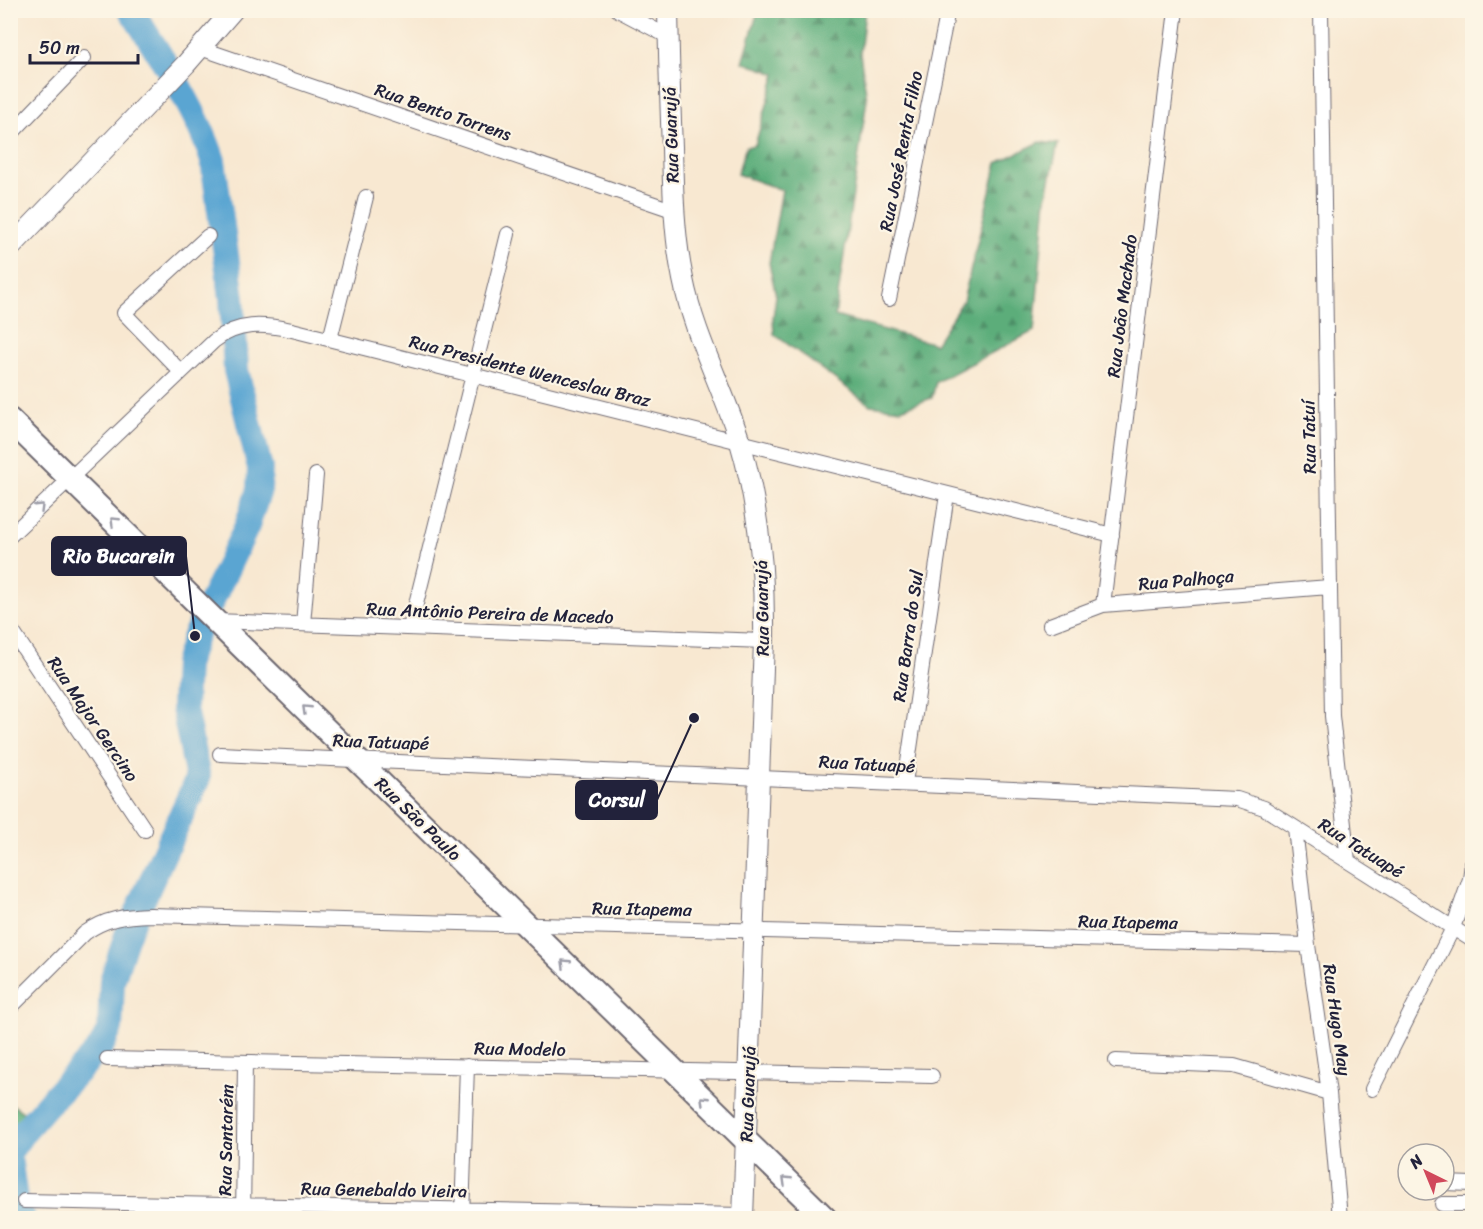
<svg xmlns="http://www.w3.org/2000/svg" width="1483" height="1229" viewBox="0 0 1483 1229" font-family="Sriracha,sans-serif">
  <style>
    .forest { fill: url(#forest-firs); stroke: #3e685a; stroke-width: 1.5 }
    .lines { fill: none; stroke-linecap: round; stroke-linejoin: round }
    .river { stroke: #5aa5d2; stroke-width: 26 }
    .street-casing { stroke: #6d6770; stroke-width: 16 }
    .secondary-casing { stroke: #6d6770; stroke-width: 22 }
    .primary-casing { stroke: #6d6770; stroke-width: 26 }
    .street { stroke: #fff; stroke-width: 14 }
    .secondary { stroke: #fff; stroke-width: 20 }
    .primary { stroke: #fff; stroke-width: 22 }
    .oneway { stroke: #9c9ca7 }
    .labels { text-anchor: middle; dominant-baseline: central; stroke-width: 4.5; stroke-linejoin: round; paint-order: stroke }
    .street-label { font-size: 18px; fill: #22223b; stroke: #fcf5e5 }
    .leader { fill: none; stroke: #22223b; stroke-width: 2 }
    .callout-dot { fill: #22223b; stroke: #fcf5e5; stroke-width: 2 }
    .callout { fill: #22223b; stroke: #22223b; stroke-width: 2 }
    .callout-label { font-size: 20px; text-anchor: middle; font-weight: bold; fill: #fff }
  </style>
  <defs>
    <pattern id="forest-firs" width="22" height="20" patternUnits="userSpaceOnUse" patternTransform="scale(1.5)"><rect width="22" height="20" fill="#5bad7a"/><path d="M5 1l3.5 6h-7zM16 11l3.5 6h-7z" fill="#4b8c65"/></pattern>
  </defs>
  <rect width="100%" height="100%" fill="#fcf5e5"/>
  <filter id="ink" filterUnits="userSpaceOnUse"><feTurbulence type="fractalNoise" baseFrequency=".0167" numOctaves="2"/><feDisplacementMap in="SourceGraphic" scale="12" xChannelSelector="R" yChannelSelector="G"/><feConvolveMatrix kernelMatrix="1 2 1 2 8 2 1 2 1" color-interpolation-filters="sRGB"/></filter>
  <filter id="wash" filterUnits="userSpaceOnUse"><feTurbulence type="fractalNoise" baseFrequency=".008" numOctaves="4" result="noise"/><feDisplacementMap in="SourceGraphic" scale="24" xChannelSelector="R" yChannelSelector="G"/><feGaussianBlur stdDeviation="1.35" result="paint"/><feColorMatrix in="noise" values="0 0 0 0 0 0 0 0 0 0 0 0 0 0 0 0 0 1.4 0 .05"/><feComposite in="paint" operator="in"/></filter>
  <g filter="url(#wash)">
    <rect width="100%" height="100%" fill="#f8e8d1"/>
    <path class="forest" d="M758 11H865L860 54 867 99 835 316 935 344 963 301 997 163 1040 142 1058 144 1046 199 1034 331 936 382 932 398 901 409 870 405 774 334 773 317 776 296 769 263 782 190 737 174 746 147 755 145 776 74 743 62Z
      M13 1105 30 1117 11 1139V1107Z"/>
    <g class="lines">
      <path class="river" d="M10 1151 24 1131 53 1098 101 1047 110 1028 112 981 127 935 198 778 184 708 186 664 195 636 247 526 259 490 260 468 236 370 232 298 213 161C197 110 160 55 131 10
        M10 1164 15 1199 23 1218"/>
    </g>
  </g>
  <g filter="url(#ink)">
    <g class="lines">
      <defs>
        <path id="street" d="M618 10 669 37
          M1321 10 1332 716 1348 861
          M200 48 675 211
          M10 135 84 58
          M889 299 948 10
          M330 339 366 197
          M181 372 124 313 208 236
          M10 536 214 341C238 322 263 324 292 330L1112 535
          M1103 605 1176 10
          M215 621 764 641
          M303 624 316 475
          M1050 625 1103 605 1329 587
          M10 628 145 830
          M410 628 508 234
          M220 754 1237 799 1264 808 1472 940
          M905 783 947 494
          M1295 828 1308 945 1329 1093 1340 1218
          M10 1008 85 933C106 918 125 916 150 915L1308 945
          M107 1059 932 1076
          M1116 1061 1234 1066 1329 1093
          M1372 1089 1453 928 1470 879 1472 863
          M1444 1183 1472 1184
          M24 1201 743 1215
          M1442 1204H1472
          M462 1216 467 1066
          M243 1218 245 1062"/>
        <path id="secondary" d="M668 10C669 56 670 102 672 147 673 191 674 236 683 279 694 335 723 388 740 442 759 506 765 574 764 641L743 1218
          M10 248 186 64 233 10"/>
        <path id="primary" d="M10 420 825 1218"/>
      </defs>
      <use href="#street" class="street-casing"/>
      <use href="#secondary" class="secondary-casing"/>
      <use href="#primary" class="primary-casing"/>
      <use href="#street" class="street"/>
      <use href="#secondary" class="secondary"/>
      <use href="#primary" class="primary"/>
    </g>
    <defs><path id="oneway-chevron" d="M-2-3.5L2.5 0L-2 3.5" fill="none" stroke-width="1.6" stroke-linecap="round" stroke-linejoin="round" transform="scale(1.5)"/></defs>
    <g class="oneway">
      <use href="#oneway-chevron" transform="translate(40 507) rotate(-44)"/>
      <use href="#oneway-chevron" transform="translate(114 521) rotate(-136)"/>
      <use href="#oneway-chevron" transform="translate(306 709) rotate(-136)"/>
      <use href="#oneway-chevron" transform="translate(565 963) rotate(-136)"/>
      <use href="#oneway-chevron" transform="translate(704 1100) rotate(-136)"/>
      <use href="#oneway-chevron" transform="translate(786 1180) rotate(-136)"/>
    </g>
  </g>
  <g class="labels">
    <g class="street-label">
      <text transform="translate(443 112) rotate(19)">Rua Bento Torrens</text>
      <text transform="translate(671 135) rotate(-92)">Rua Guarujá</text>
      <text transform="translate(901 151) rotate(-79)">Rua José Renta Filho</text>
      <text transform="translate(1122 306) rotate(-83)">Rua João Machado</text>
      <text transform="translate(530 371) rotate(14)">Rua Presidente Wenceslau Braz</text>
      <text transform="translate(1309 437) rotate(-91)">Rua Tatuí</text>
      <text transform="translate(1186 580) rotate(-5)">Rua Palhoça</text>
      <text transform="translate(762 608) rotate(-91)">Rua Guarujá</text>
      <text transform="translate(490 613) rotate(2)">Rua Antônio Pereira de Macedo</text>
      <text transform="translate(908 636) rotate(-82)">Rua Barra do Sul</text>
      <text transform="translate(93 719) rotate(56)">Rua Major Gercino</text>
      <text transform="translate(381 742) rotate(2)">Rua Tatuapé</text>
      <text transform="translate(867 764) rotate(3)">Rua Tatuapé</text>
      <text transform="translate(418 819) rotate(44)">Rua São Paulo</text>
      <text transform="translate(1361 848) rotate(32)">Rua Tatuapé</text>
      <text transform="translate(642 909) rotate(1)">Rua Itapema</text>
      <text transform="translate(1128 922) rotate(1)">Rua Itapema</text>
      <text transform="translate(1337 1020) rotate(82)">Rua Hugo May</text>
      <text transform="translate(520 1049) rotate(1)">Rua Modelo</text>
      <text transform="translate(748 1094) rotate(-88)">Rua Guarujá</text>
      <text transform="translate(226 1140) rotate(-89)">Rua Santarém</text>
      <text transform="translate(384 1190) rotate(1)">Rua Genebaldo Vieira</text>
    </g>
  </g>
  <path class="leader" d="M195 636L186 556M694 718L657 800"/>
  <g class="callout-dot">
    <circle cx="195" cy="636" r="6"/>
    <circle cx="694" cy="718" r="6"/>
  </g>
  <g class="callout">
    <rect x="52" y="537" width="134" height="38" rx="6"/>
    <rect x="576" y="781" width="81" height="38" rx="6"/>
  </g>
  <g class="callout-label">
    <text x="119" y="563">Rio Bucarein</text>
    <text x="617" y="807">Corsul</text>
  </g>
  <rect width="1483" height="1229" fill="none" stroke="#fcf5e5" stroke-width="36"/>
  <g transform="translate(1426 1172) rotate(317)"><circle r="28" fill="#fcf5e5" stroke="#a5a1a1" stroke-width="1.5"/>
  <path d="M0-4.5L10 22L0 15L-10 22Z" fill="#d1495b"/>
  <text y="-9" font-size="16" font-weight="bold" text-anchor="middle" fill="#22223b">N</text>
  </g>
  <path d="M30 54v9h108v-9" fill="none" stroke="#22223b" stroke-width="3"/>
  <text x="39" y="54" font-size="18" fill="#22223b" stroke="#fcf5e5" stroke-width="4.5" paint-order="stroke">50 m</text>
</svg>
